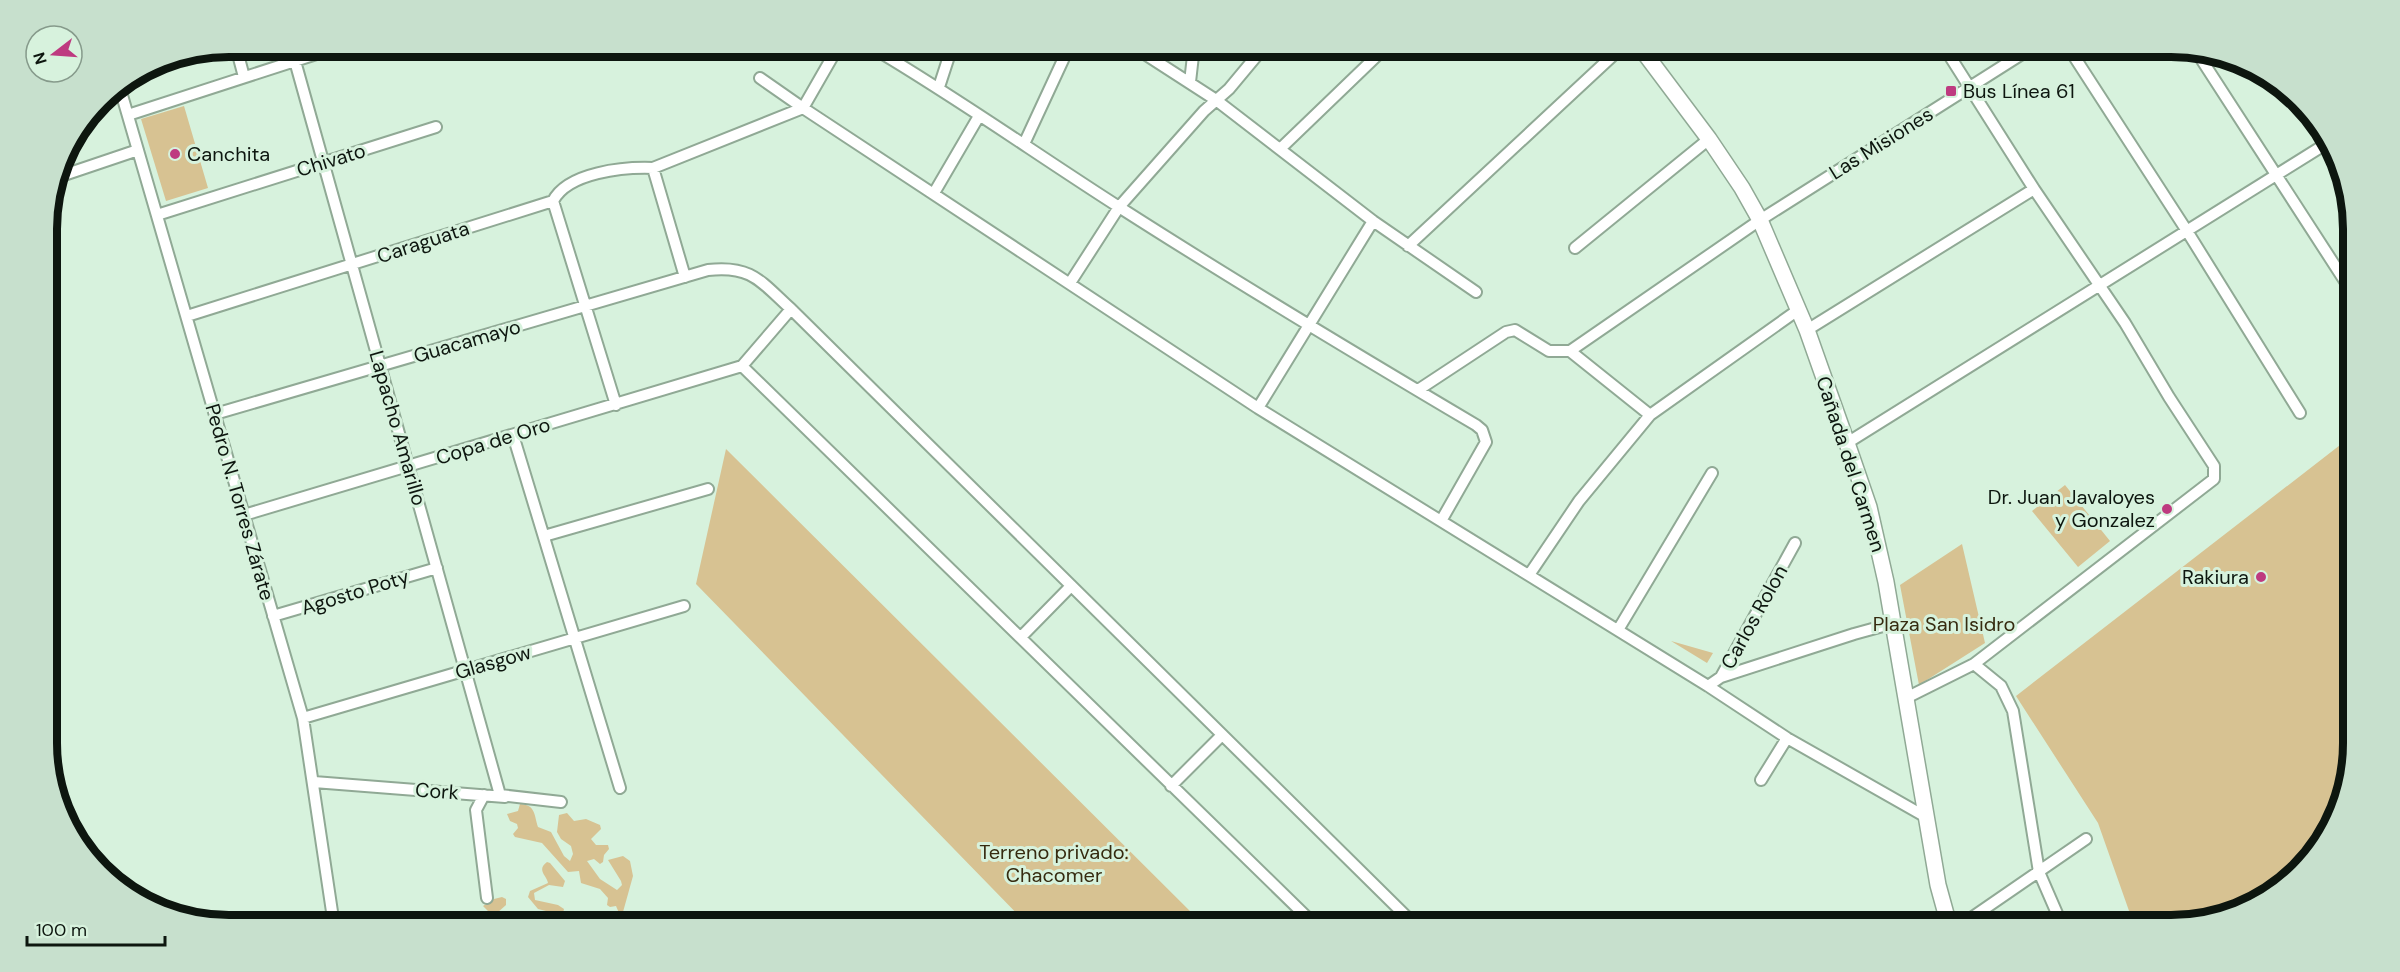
<svg xmlns="http://www.w3.org/2000/svg" width="2400" height="972" viewBox="0 0 2400 972" font-family="'DM Sans',sans-serif">
  <style>
    .green { fill: #d7c292 }
    .lines { fill: none; stroke-linecap: round; stroke-linejoin: round }
    .street-casing { stroke: #90a995; stroke-width: 14 }
    .secondary-casing { stroke: #90a995; stroke-width: 18 }
    .street { stroke: #fff; stroke-width: 10 }
    .secondary { stroke: #fff; stroke-width: 15 }
    .poi-dot { fill: #be3a80; stroke: #d7f2dd; stroke-width: 2 }
    .labels { text-anchor: middle; dominant-baseline: central; stroke-width: 6; stroke-linejoin: round; paint-order: stroke }
    .poi-label { font-size: 20px; fill: #0d160f; stroke: #d7f2dd; text-anchor: start }
    .street-label { font-size: 20px; fill: #0d160f; stroke: #d7f2dd }
    .park-label { font-size: 20px; fill: #362b10; stroke: #d7f2dd }
    .rim { fill: none; stroke: #0d160f; stroke-width: 8 }
  </style>
  <rect width="100%" height="100%" fill="#d7f2dd"/>
  <path class="green" d="M184 106 208 188 166 201 141 119Z
    M2353 435V743L2344 802 2316 854 2282 888 2230 916 2183 925H2134L2098 823 2016 696Z
    M726 449 1204 925H1028L696 584Z
    M2065 485 2110 541 2078 567 2032 511Z
    M1962 544 1985 643 1919 685 1900 585Z
    M1671 641 1713 653 1707 663Z
    M520 804C536 805 534 815 538 827L551 832 564 856 570 861 573 854 571 846 561 839 557 832 559 815 567 813 574 821 586 819 600 825 601 829 591 839 596 845H608L609 849 604 855 603 862 600 864 594 859 587 861 600 879 617 890 622 885 621 881 608 860 623 856 630 861 633 876 623 912 619 913 616 906 610 907 607 905 608 898 600 889 581 883 579 871 568 872 542 843 515 837 513 834 518 828 517 824 510 821 507 814 518 811Z
    M547 862 550 863 565 881 563 887 549 885 534 893 535 900 558 905 564 909 562 918 549 922 545 918 546 911 538 909 528 897 530 891 548 883C547 876 536 870 547 862Z
    M502 897 506 899V905L497 913 488 911 483 906 494 899Z"/>
  <g class="lines">
    <defs>
      <path id="street" d="M236 47 244 77
        M871 47C956 97 1036 154 1119 207 1236 282 1356 354 1476 425L1482 430 1486 442 1441 521
        M1134 47 1216 100 1373 221 1476 292
        M2068 47 2187 231 2300 413
        M2196 51 2352 292
        M295 61 500 795 561 802
        M760 78 803 108 1258 408 1708 686 1787 738 1926 817
        M1190 82 1194 47
        M119 85 303 718 334 925
        M939 87 952 47
        M128 115 338 47
        M1024 144 1069 47
        M1280 149 1386 47
        M653 168 685 277
        M58 177 138 150
        M934 193 979 116
        M553 201 616 405
        M157 215 436 127
        M1408 246 1622 47
        M1575 248 1709 139
        M1070 283 1119 207 1204 111 1229 89 1264 47
        M187 316 553 201C568 172 624 167 653 168L803 108 838 47
        M1807 330 2034 189
        M1570 351 1650 415
        M742 366 1315 925
        M742 366 791 309
        M1418 390 1506 332 1515 330 1549 351H1570L1760 220 2033 47
        M1258 408 1373 221
        M215 414 708 270C752 265 761 282 791 309L1415 925
        M513 435 620 788
        M1847 443 2329 142
        M244 515 742 366
        M544 536 708 489
        M1529 575 1579 501 1650 415 1798 310
        M273 616 437 568
        M1618 630 1712 473
        M1021 637 1071 586
        M1974 664 2001 686 2013 711 2039 872 2062 925
        M1721 677 1795 543
        M1708 686 1721 677 1854 634 1894 623
        M1906 698 1974 664 2214 479V466L2169 397 2125 323 2034 189 1944 47
        M303 718 684 606
        M1761 780 1787 738
        M314 782 505 797
        M1171 786 1222 735
        M484 795 476 810 487 898
        M1961 925 2086 839"/>
      <path id="secondary" d="M1640 47 1709 139 1742 188 1760 220 1807 330 1847 443 1869 507 1886 582 1938 885 1949 925"/>
    </defs>
    <use href="#street" class="street-casing"/>
    <use href="#secondary" class="secondary-casing"/>
    <use href="#street" class="street"/>
    <use href="#secondary" class="secondary"/>
  </g>
  <g class="poi-dot">
    <rect x="1945" y="85" width="12" height="12" rx="3"/>
    <circle cx="175" cy="154" r="6"/>
    <circle cx="2167" cy="509" r="6"/>
    <circle cx="2261" cy="577" r="6"/>
  </g>
  <g class="labels">
    <g class="poi-label">
      <text x="1963" y="91">Bus Línea 61</text>
      <text x="187" y="154">Canchita</text>
      <text x="2155" y="497" text-anchor="end">Dr. Juan Javaloyes<tspan x="2155" dy="23">y Gonzalez</tspan></text>
      <text x="2249" y="577" text-anchor="end">Rakiura</text>
    </g>
    <g class="street-label">
      <text transform="translate(1881 143) rotate(-32)">Las Misiones</text>
      <text transform="translate(331 160) rotate(-17)">Chivato</text>
      <text transform="translate(423 242) rotate(-18)">Caraguata</text>
      <text transform="translate(467 341) rotate(-16)">Guacamayo</text>
      <text transform="translate(398 428) rotate(74)">Lapacho Amarillo</text>
      <text transform="translate(493 441) rotate(-17)">Copa de Oro</text>
      <text transform="translate(1851 464) rotate(72)">Cañada del Carmen</text>
      <text transform="translate(240 502) rotate(74)">Pedro N. Torres Zárate</text>
      <text transform="translate(355 592) rotate(-17)">Agosto Poty</text>
      <text transform="translate(1754 617) rotate(-61)">Carlos Rolon</text>
      <text transform="translate(493 662) rotate(-16)">Glasgow</text>
      <text transform="translate(437 791) rotate(4)">Cork</text>
    </g>
    <g class="park-label">
      <text x="1944" y="624">Plaza San Isidro</text>
      <text x="1054" y="852">Terreno privado:<tspan x="1054" dy="23">Chacomer</tspan></text>
    </g>
  </g>
  <path d="M0 0H2400V972H0ZM229 57H2171A172 172 0 0 1 2343 229V743A172 172 0 0 1 2171 915H229A172 172 0 0 1 57 743V229A172 172 0 0 1 229 57Z" fill="#c7e0cd" fill-rule="evenodd"/>
  <path class="rim" d="M229 57H2171A172 172 0 0 1 2343 229V743A172 172 0 0 1 2171 915H229A172 172 0 0 1 57 743V229A172 172 0 0 1 229 57Z"/>
  <g transform="translate(54 54) rotate(253)"><circle r="28" fill="#d7f2dd" stroke="#869a8b" stroke-width="1.5"/>
  <path d="M0-4.5L10 22L0 15L-10 22Z" fill="#be3a80"/>
  <text y="-9" font-size="16" font-weight="bold" text-anchor="middle" fill="#0d160f">N</text>
  </g>
  <path d="M27 936v9h138v-9" fill="none" stroke="#0d160f" stroke-width="3"/>
  <text x="36" y="936" font-size="18" fill="#0d160f" stroke="#d7f2dd" stroke-width="4.5" paint-order="stroke">100 m</text>
</svg>
